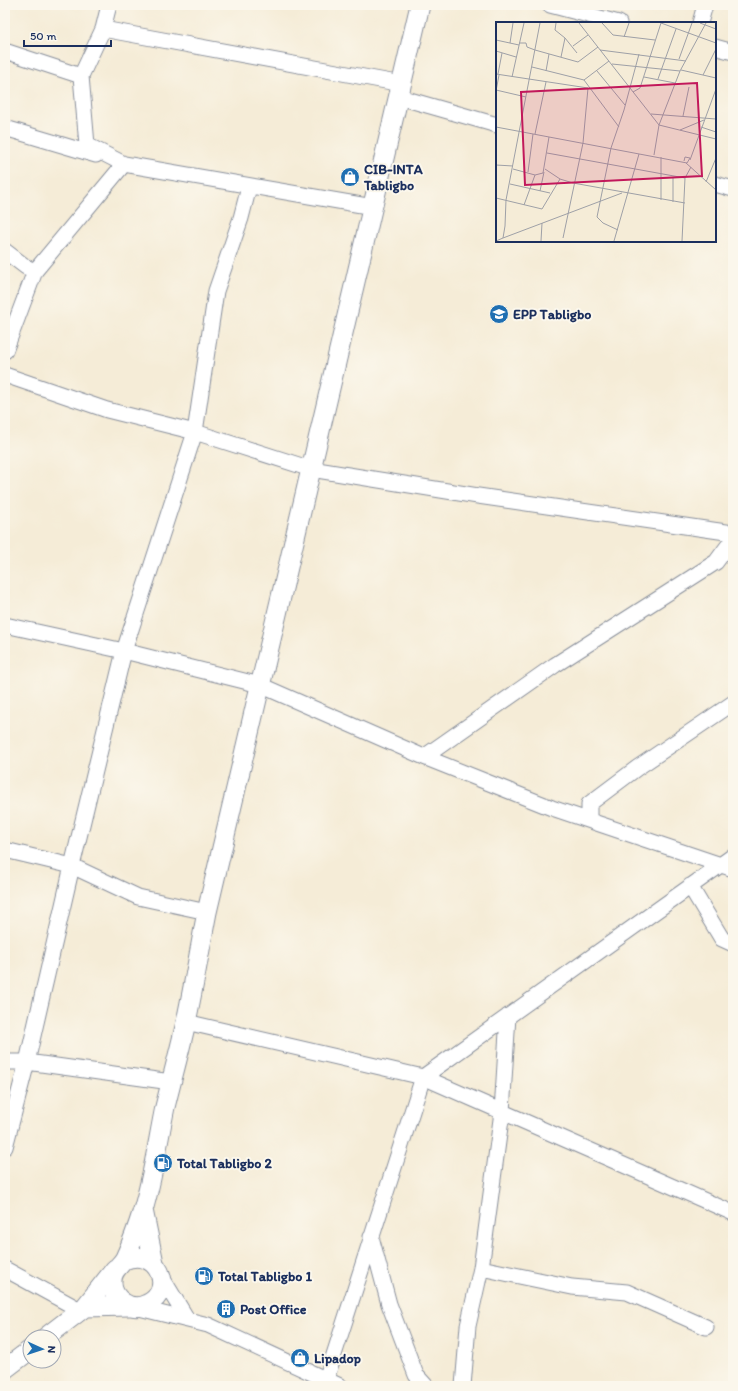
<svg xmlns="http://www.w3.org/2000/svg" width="738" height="1391" viewBox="0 0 738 1391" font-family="Itim,sans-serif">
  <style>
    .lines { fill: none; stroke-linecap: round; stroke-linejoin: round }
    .minor-casing { stroke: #888e9a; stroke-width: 17 }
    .major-casing { stroke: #888e9a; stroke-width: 21 }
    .minor { stroke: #fff; stroke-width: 15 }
    .major { stroke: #fff; stroke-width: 19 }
    .labels { text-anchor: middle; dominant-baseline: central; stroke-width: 4; stroke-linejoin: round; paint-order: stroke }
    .poi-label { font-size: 14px; font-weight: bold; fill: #1b2f5e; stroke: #fbf7ec; text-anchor: start }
    .inset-road { fill: none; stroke: #9ea0a7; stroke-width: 1 }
    .view { fill: #c2185b; fill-opacity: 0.15; stroke: #c2185b; stroke-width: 2 }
    .inset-edge { fill: none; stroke: #1b2f5e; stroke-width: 2 }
  </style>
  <rect width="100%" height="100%" fill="#fbf7ec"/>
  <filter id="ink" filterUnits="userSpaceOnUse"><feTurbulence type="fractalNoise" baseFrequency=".025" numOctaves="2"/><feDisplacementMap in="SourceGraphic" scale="8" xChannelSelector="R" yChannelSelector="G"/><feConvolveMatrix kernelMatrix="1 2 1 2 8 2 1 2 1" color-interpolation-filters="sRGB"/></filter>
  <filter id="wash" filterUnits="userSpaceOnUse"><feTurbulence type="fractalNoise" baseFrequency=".012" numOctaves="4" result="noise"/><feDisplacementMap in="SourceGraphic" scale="16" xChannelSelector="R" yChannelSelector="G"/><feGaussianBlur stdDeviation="0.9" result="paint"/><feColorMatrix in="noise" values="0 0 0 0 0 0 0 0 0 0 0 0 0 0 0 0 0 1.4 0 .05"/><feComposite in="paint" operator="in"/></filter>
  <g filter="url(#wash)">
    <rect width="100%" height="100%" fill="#f5ecd7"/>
  </g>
  <g filter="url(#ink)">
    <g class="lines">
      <defs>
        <path id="minor" d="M109 5 103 29 81 76 87 145 124 164 373 207
          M550 5 619 23
          M700 23 705 5
          M103 29 402 84
          M715 47 733 52
          M5 51 81 76
          M399 97 497 125
          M5 128 96 155
          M715 184 733 189
          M5 251 26 267 35 271
          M5 351 35 271 124 164
          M5 375 107 410 195 432 311 469 478 496 733 533
          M5 625 124 651 260 685 424 757 552 808 733 869
          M424 757 555 665 716 562 733 539
          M589 820V804L637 768 733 703
          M5 850 72 866 138 897 207 912
          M690 886 722 939 733 944
          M186 1022 423 1077 733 856
          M5 1062H27L171 1082
          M5 1147 27 1062 72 866 124 651 195 432 216 291 241 218 249 187
          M371 1237 389 1304 416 1375 426 1386
          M481 1268 572 1287 627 1292 706 1327
          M5 1269 80 1310
          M161 1276 187 1319
          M135 1307 208 1325 340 1386
          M324 1386 423 1077 733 1213
          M463 1386 468 1326 481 1268 502 1112 508 1016"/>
        <path id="major" d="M143 1210 154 1263
          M124 1260C157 1246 177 1290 147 1304 130 1313 111 1298 112 1281 112 1269 121 1266 125 1258 132 1243 138 1226 143 1210 153 1177 158 1141 165 1107 172 1078 180 1050 186 1022 194 985 200 948 207 912L420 5
          M85 1307 129 1306
          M46 1337 85 1307 115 1269
          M5 1369 30 1350"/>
      </defs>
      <use href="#minor" class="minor-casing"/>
      <use href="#major" class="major-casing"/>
      <use href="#minor" class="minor"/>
      <use href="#major" class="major"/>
    </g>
  </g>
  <defs>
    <symbol id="shop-disc" viewBox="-11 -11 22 22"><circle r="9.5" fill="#1f6fb2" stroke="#fbf7ec"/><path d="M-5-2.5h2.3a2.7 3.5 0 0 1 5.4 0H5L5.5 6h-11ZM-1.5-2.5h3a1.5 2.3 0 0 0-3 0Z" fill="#fff"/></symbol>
    <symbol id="school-disc" viewBox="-11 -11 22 22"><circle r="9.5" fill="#1f6fb2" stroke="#fbf7ec"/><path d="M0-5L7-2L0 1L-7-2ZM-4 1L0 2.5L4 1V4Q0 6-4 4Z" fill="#fff"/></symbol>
    <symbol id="fuel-disc" viewBox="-11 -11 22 22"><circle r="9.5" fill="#1f6fb2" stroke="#fbf7ec"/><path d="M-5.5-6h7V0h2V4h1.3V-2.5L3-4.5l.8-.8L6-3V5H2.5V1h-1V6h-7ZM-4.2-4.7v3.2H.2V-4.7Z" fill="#fff"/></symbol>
    <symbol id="building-disc" viewBox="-11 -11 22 22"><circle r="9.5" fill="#1f6fb2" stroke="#fbf7ec"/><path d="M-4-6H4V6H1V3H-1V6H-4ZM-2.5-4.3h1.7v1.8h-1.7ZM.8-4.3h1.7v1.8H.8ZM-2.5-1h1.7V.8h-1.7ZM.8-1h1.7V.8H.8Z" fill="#fff"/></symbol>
  </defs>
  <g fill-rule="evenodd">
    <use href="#shop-disc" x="339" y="166" width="22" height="22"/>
    <use href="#school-disc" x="488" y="303" width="22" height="22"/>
    <use href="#fuel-disc" x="152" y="1152" width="22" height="22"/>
    <use href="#fuel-disc" x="193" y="1265" width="22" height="22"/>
    <use href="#building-disc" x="215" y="1298" width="22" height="22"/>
    <use href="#shop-disc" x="289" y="1347" width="22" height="22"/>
  </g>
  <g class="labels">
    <g class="poi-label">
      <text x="364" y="169">CIB-INTA<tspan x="364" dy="16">Tabligbo</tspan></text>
      <text x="513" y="314">EPP Tabligbo</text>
      <text x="177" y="1163">Total Tabligbo 2</text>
      <text x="218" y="1276">Total Tabligbo 1</text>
      <text x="240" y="1309">Post Office</text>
      <text x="314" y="1358">Lipadop</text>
    </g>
  </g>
  <g transform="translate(496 22)">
    <rect width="220" height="220" fill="#f5ecd7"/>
    <path class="inset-road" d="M60 1 59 8 69 16 81 31M83 1 163 103 158 133M106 1 117 13 159 18M165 1 220 21M204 1 220 7M210 1 184 49 163 103 220 117M128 15 133 1M0 18 23 23M14 21 17 1M23 21H30L31 25 39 28 82 40 102 25M77 24 92 13M104 28 190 39M0 29 20 35M65 35 69 16M183 37 196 1M116 42 184 49M36 45 88 58 113 39M185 48 220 56M50 49 53 32M101 49 129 83M0 52 92 66 87 121 67 216M2 52 6 31M207 53 220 27M16 55 28 1M148 55 179 61M162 57 180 7M88 58 123 105M0 68 30 75M0 69 3 53M137 70 144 66 165 1M155 92 220 97M187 94 193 65M0 105 191 141 194 136 189 135 188 139M205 105 220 110M184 108 208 98M39 112 50 60M51 131 189 156M194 138 220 67M190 141 220 168M0 143 17 144M17 147 39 153 47 151 53 115M49 147 64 157 77 161 189 181M32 150 37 112M210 160 220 136M14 162 54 171M44 169 48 150M0 176 46 187 64 157M165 178V135M177 180V155M28 183 39 153M122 208 107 201 101 195 115 126 128 88 143 32M7 216 126 171M0 219 7 216 9 204 10 178 44 1M45 219 46 201M118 219 143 132M186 219 189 156 195 145"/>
    <path class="view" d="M201 61 206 154 29 163 25 70Z"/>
    <rect width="220" height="220" class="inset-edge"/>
  </g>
  <rect width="738" height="1391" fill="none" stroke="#fbf7ec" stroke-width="20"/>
  <g transform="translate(42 1349) rotate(93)"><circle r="19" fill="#fbf7ec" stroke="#a1a7b3"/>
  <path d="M0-3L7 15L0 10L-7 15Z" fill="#1f6fb2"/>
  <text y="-6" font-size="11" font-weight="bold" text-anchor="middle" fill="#1b2f5e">N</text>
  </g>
  <path d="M24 40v6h87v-6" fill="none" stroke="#1b2f5e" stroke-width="2"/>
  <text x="30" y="40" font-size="12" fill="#1b2f5e" stroke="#fbf7ec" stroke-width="3" paint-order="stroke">50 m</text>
</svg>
